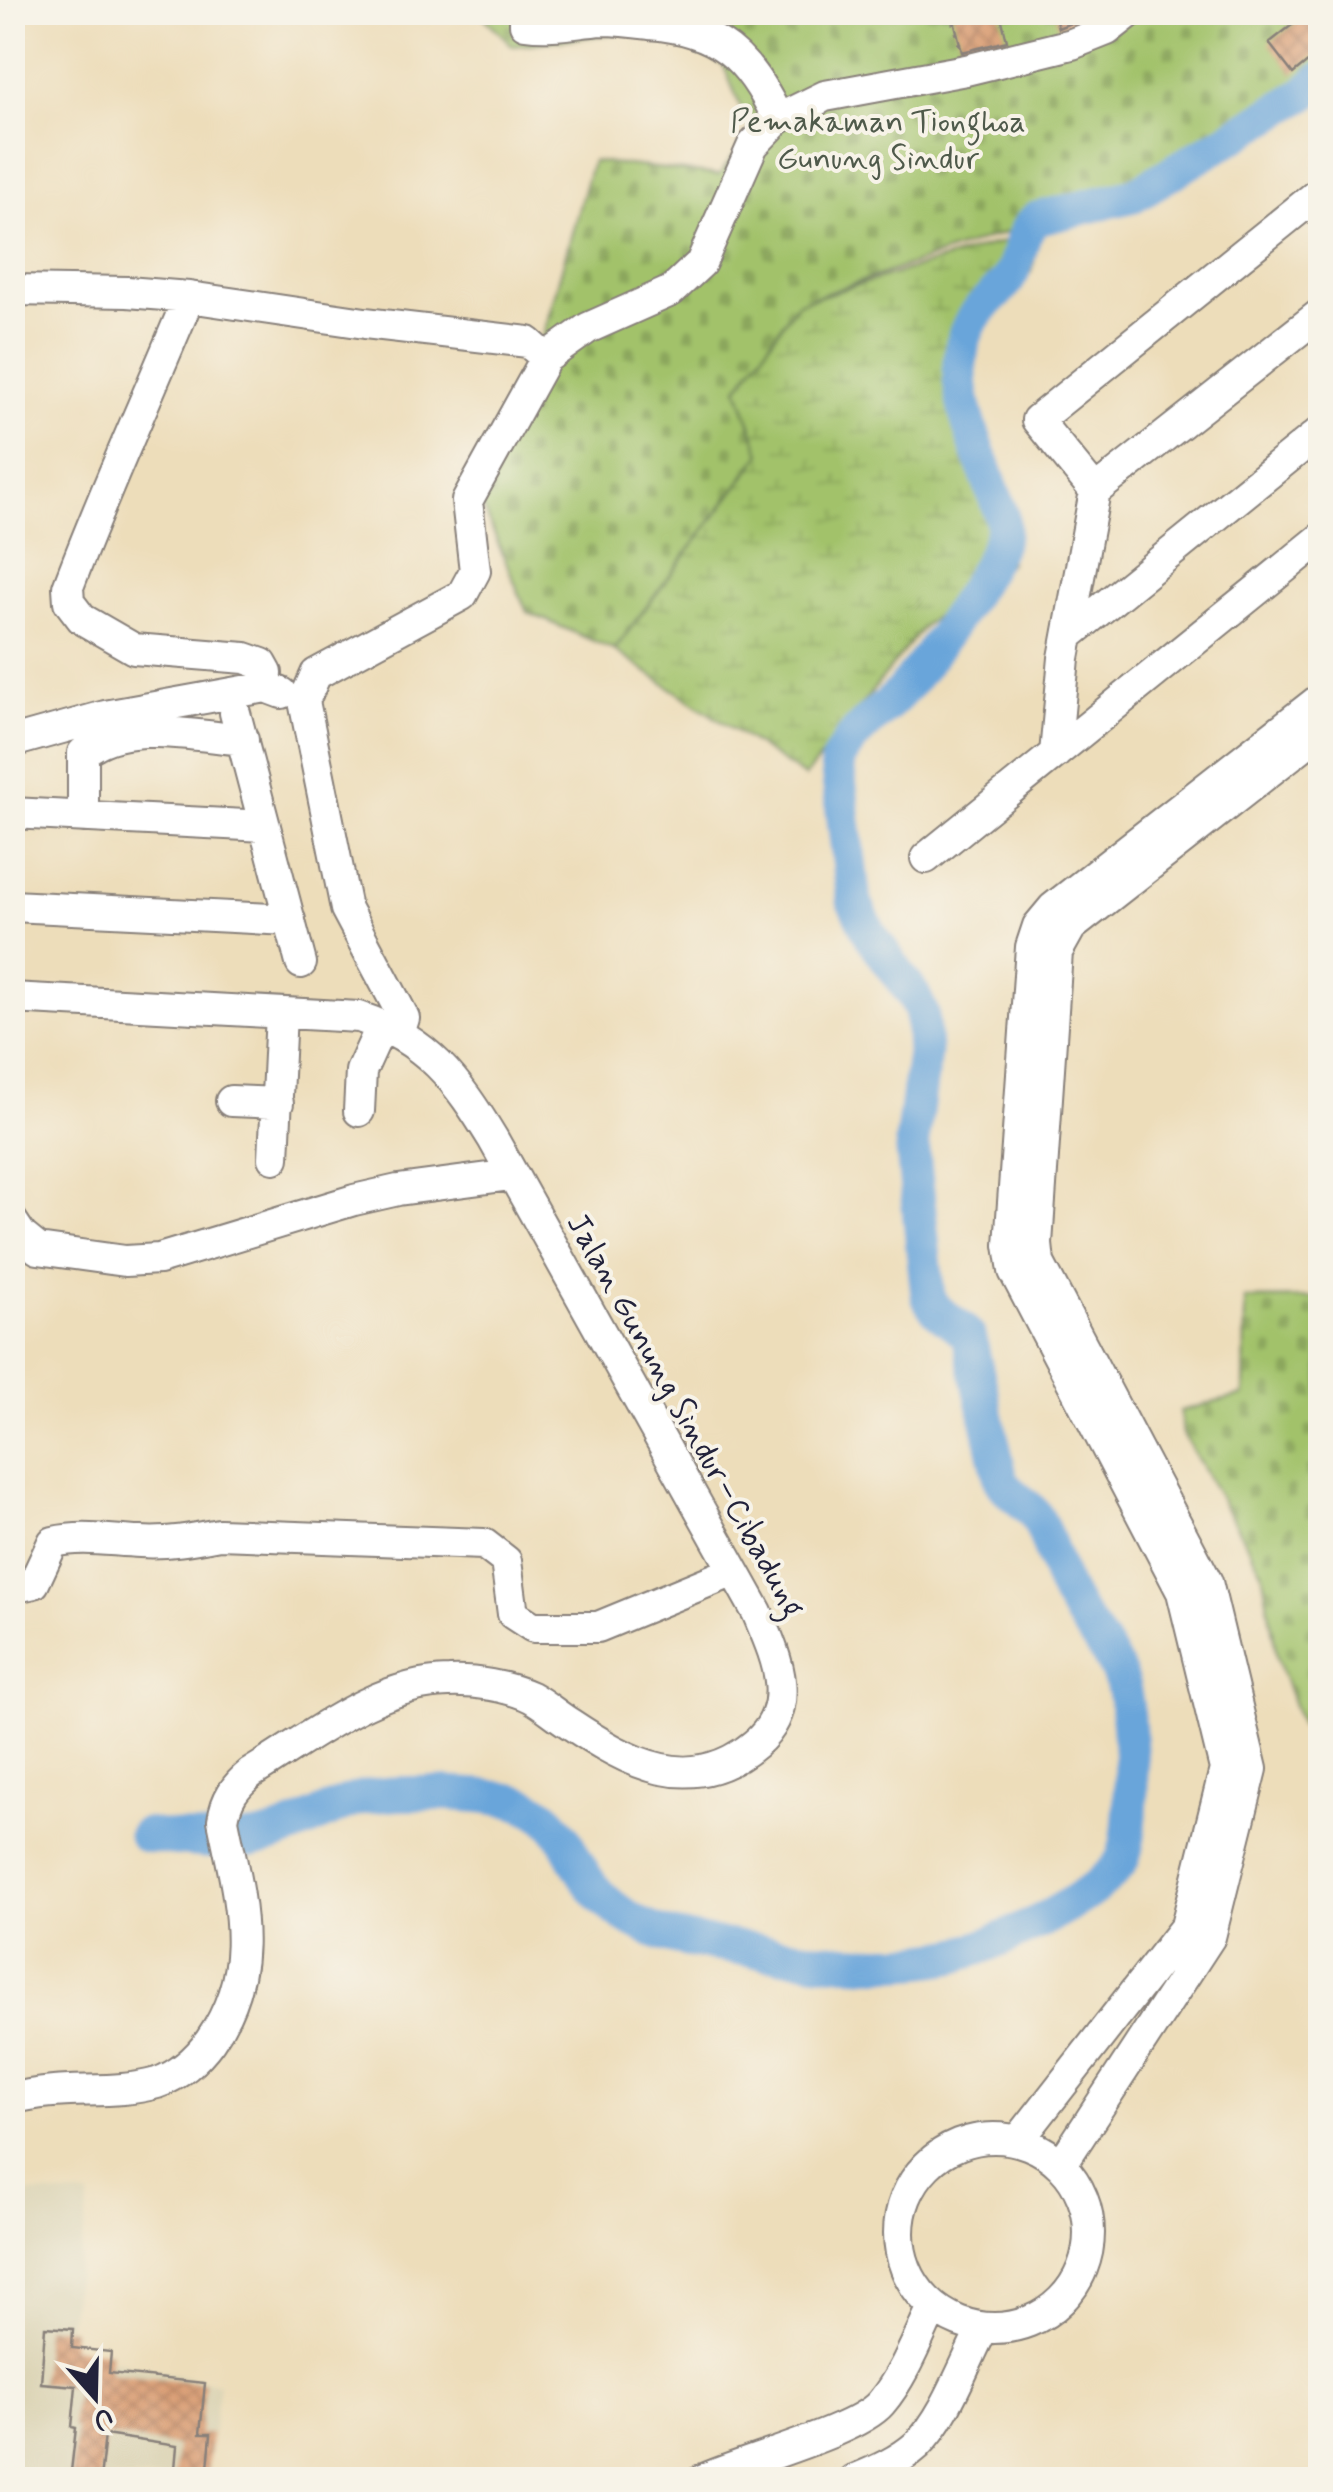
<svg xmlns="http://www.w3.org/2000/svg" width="1333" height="2492" viewBox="0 0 1333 2492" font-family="Mynerve,sans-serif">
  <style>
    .built { fill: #dcd4b5 }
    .wetland { fill: url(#wetland-marsh); stroke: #627252; stroke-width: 2.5 }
    .cemetery { fill: url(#cemetery-stones); stroke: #627252; stroke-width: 2.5 }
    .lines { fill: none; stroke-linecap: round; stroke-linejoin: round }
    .river { stroke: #69a5da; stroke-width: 35 }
    .building { fill: url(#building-cross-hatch) }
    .minor-casing { stroke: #88807a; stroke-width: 34 }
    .path { stroke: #88807a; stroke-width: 4; stroke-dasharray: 2.5 8; stroke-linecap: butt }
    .minor { stroke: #fff; stroke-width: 30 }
    .labels { text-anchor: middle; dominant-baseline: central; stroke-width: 8; stroke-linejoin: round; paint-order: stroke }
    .park-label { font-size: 32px; fill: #4f5a4b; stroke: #f7f3e8 }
    .street-label { font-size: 32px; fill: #22223b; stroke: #f7f3e8 }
  </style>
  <defs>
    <pattern id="wetland-marsh" width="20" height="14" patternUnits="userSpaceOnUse" patternTransform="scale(2.5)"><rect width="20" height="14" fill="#a2c26a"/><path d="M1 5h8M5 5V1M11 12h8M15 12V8" fill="none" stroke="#8ba65d"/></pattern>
    <pattern id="cemetery-stones" width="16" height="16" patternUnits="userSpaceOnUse" patternTransform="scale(2.5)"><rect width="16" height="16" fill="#a2c26a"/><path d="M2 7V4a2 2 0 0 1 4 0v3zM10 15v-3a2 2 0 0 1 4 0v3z" fill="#8ba65d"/></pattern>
    <pattern id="building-cross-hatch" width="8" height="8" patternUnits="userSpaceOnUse" patternTransform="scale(2.5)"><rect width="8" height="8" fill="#d99b71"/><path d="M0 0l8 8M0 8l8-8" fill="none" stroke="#b07e5e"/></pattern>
  </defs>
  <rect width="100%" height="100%" fill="#f7f3e8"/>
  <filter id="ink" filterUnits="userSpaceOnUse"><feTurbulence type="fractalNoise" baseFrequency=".01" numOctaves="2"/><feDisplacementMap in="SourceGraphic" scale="20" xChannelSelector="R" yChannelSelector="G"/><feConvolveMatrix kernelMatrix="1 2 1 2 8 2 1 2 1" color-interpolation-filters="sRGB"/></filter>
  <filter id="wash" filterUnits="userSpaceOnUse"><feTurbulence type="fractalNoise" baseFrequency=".0048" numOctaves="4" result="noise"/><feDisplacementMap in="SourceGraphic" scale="40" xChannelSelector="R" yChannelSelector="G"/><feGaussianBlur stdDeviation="2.25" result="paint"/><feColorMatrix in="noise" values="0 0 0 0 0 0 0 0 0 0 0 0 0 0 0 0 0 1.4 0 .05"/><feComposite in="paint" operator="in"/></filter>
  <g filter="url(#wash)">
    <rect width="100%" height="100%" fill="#edddba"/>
    <path class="built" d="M12 2191 90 2197 64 2349 219 2384 206 2479H13Z"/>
    <path class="wetland" d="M1039 231 1032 272 991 298 950 348 952 395 999 485 1010 563 924 625 805 777 614 650 761 455 738 388 797 303Z"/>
    <path class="cemetery" d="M480 13H1320V72L1261 120 1067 212 797 303 738 388 761 454 614 650 527 612 473 483 533 372 592 161 719 175 751 132 723 64 643 30 513 46Z
      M1320 1298V1749L1301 1725 1277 1657 1262 1571 1183 1434 1180 1411 1244 1395 1245 1299Z"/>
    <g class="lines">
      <path class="river" d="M145 1835C182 1839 221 1845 258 1839 293 1833 322 1811 355 1800 387 1789 479 1793 513 1801 565 1815 565 1850 592 1886 607 1905 630 1921 652 1930 675 1940 701 1942 726 1946 797 1957 879 1971 951 1956 993 1948 1096 1899 1120 1863 1137 1838 1131 1722 1124 1691 1115 1653 1085 1629 1068 1595 1055 1570 1050 1541 1037 1518 1029 1503 1011 1498 1001 1480L969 1337C956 1320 936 1317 928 1296L912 1142 924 1053 922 1014 914 996 870 934 854 901 837 763C849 734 877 716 898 695 922 670 994 565 1002 534 1006 518 995 498 990 483 972 432 943 372 972 320 981 305 998 294 1008 280 1023 258 1016 237 1036 219L1134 195 1306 93 1320 80"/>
    </g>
    <g id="blocks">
      <path class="building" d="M952 12H1000L1007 41 962 52Z
        M1054 12H1099L1058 28Z
        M1306 14 1320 32V52L1293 74 1269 43Z
        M45 2327 73 2329 72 2348 111 2352 109 2373 205 2383 200 2434H211L207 2480H174L177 2446 105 2435 100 2480H70L76 2428 72 2427 76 2386 41 2383Z"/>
    </g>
  </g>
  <g filter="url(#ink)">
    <use href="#blocks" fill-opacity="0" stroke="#88807a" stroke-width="2.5"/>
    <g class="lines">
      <defs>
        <path id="minor" d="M525 12V24C552 28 575 22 602 20 618 20 634 22 649 24 719 29 749 57 778 119
          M12 290 127 292 189 297 365 323 528 342 546 358
          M189 297C149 394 105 489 68 587L69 602 82 619 134 649 245 658 262 664 267 673 266 687
          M1095 491 1320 314
          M1069 635 1320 432
          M235 713 301 963
          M12 742 105 716 266 687 282 693
          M1055 754 1064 658 1095 491 1037 420 1320 192
          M12 813 265 826
          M83 817V753C124 718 194 736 243 740
          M926 858 1320 539
          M12 906 290 920
          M12 998 359 1017C428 1040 457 1080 493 1139L757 1612C776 1657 800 1706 755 1744 691 1798 629 1763 569 1723 556 1715 544 1704 531 1697 507 1686 475 1681 449 1682 376 1683 311 1737 251 1773 235 1786 226 1799 223 1820 239 1900 261 1968 210 2041 197 2059 178 2076 157 2083 111 2096 60 2085 12 2099
          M399 1034 404 1018 346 909 304 701 316 674 462 595 475 571 467 501 546 358 588 328 671 291 701 263 753 145 778 119 825 96 966 70 1072 44 1107 30 1130 12
          M231 1101 278 1103
          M359 1111 361 1071 382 1025
          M274 1158 281 1013
          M12 1221 22 1236 38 1249 125 1261 159 1259 354 1200 398 1190 511 1175
          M12 1588 34 1583 53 1542C83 1535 110 1541 140 1542 167 1544 193 1539 219 1534L484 1544 506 1561 513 1614 533 1627H598L734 1571
          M899 2233a95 95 0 1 1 190 0a95 95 0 1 1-190 0Z
          M1018 2141 1186 1926 1225 1769 1182 1592 1014 1271 1010 1245 1031 947 1038 926 1053 908 1320 699
          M1061 2165 1210 1937 1252 1769 1207 1582 1039 1263 1037 1244 1057 952 1071 927 1320 732
          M702 2480C743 2461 856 2432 881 2403 904 2376 918 2338 933 2307
          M854 2480C876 2471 899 2461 917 2445 945 2419 965 2362 983 2328"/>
      </defs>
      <use href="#minor" class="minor-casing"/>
      <path class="path" d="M950 12 960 47"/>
      <use href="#minor" class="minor"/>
    </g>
  </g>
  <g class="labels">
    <g class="park-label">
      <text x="878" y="122">Pemakaman Tionghoa<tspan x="878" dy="37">Gunung Sindur</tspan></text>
    </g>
    <g class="street-label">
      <text transform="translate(685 1416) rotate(61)">Jalan Gunung Sindur–Cibadung</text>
    </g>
  </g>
  <rect width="1333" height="2492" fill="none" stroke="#f7f3e8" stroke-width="50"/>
  <g transform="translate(95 2397) rotate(160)" stroke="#f7f3e8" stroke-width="8" paint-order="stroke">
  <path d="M0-8L18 38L0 25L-18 38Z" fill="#22223b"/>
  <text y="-15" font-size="28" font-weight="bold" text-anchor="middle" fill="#22223b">U</text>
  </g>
</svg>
